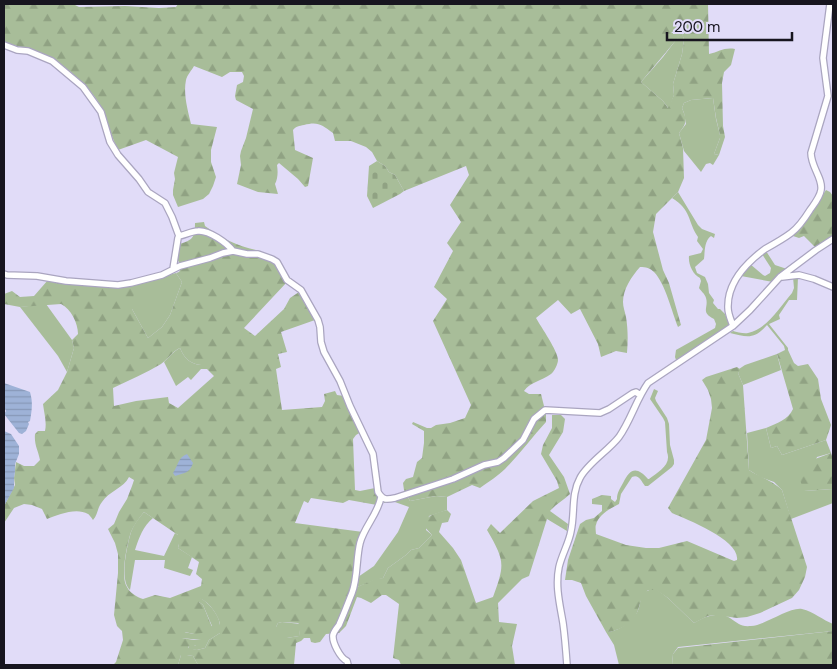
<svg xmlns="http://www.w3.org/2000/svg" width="837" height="669" viewBox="0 0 837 669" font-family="'DM Sans',sans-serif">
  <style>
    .green { fill: #a8bd99 }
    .forest { fill: url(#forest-firs); fill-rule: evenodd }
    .cemetery { fill: url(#cemetery-stones) }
    .water { fill: url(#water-rules) }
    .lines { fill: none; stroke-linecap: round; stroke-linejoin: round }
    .minor-casing { stroke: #aaa5c0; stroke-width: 8 }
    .minor { stroke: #fff; stroke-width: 5.5 }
  </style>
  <defs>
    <pattern id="forest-firs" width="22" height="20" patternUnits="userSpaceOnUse" patternTransform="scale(1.25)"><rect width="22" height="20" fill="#a8bd99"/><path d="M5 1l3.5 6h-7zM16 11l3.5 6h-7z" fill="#90a283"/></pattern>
    <pattern id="cemetery-stones" width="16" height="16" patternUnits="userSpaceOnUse" patternTransform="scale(1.25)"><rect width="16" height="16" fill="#a8bd99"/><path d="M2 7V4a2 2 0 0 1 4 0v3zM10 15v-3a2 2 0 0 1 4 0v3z" fill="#90a283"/></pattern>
    <pattern id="water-rules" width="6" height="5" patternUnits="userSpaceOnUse" patternTransform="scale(1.25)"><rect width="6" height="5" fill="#9eb2d7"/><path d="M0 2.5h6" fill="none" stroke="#8798b8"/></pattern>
  </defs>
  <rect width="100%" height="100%" fill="#e1dcf8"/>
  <path class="green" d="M682 32 684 40 682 54 673 84 674 95 669 109 663 101 641 82 663 57Z
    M713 98 716 119 720 135V138L714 154 719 155 713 165 710 163 706 164 701 172 684 151 679 133 686 124 684 113 682 108 684 103 691 100Z
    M678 192 698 225 702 229 715 234 714 238 711 236C704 241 705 252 704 259L695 267 697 273 705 277 708 284 709 293 714 300 713 303 718 309H720L725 314 729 324 727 328 676 360 675 357 676 350 715 328 716 324 714 319C700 312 709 308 706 298 705 294 701 291 699 288L701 281 700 278C693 275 688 264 689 256L701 253 703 249 697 241 698 237C687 221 692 210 672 198Z
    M766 251 775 265 787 269 773 282 741 276 750 264 763 275 765 276 770 273 771 268 762 254Z
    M176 273 182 282 170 315 162 327 148 338 132 309V285Z
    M793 277H798L797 300H789L779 315 780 319 769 324 788 348V350H785L784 346 767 325C754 340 747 337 730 333L733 331C737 332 744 334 748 333 767 329 780 307 792 293L794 288Z
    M46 304 72 340 74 348 67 372 58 356 20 307Z
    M180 348C184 358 190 364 201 365V369L191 380 188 377 176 386 164 362C169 357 174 351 180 348Z
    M777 354 781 370 743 385 738 373 740 370 739 369 745 365Z
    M654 389 658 391 655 398 656 401 667 418 669 424 670 445 674 460V464L672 467 648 486H645C641 481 639 474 632 477L621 494 620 499H617C617 492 620 489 623 483 630 468 637 466 648 479H649C658 472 672 465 667 452L665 422 663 418 650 399Z
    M766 428 771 448 777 446 782 455 826 440 831 453 817 457 804 491 833 489V503L791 519 782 490 774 482 760 477 749 470 747 433Z
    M405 492 410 501 436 496 447 497V510L429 516 426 530 432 535 419 548 411 550 406 555 388 568 383 578 372 581 355 588 358 577 374 566 398 532 409 507 392 501 384 503 383 496H391Z
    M144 512 153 518C143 526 139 538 135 550L164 556 175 533 178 535 179 544 178 548 192 557 188 568 193 570 190 576 164 568 165 560H135L130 590C119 580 127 546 131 532 134 524 139 518 144 512Z
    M656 589 668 598 694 623C704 617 719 611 730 618 738 623 740 627 751 626 766 625 789 607 802 609 814 612 823 620 833 624V631L678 647 673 654 672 665H619L614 645 606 632C617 632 629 624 636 614 644 603 635 590 656 589Z
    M199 597C208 602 219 614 220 625 221 628 220 631 220 633L209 640 205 648 197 650 188 649 189 646H195L201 640 181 638 184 632 194 634 212 626 203 605 199 602Z
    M282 622 301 624 299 636 287 638H276V627L278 623Z
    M181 655H187L193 656 198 665H178Z"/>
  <path class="forest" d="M4 4H74L75 5 79 7 125 6 159 8 176 7 178 4H708L709 54C719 52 724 47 735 49L731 65 724 72 722 83 723 126 725 137 719 155 714 154 720 138V135L716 118 713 98 691 100 684 103 682 108C687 120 687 123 679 133L683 148 684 178 678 192 656 214 653 232 663 270 669 283 681 325 678 327C672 312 665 283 654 272 650 268 646 267 640 267 632 276 623 289 623 302 623 307 625 312 626 317 628 329 628 341 627 353L616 351 601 357 598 344 580 309 571 314 558 300 536 318C541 327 558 351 558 360 558 364 554 372 551 374 542 381 530 382 524 391L529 394H541L546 414V422C532 437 520 454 505 469 498 476 488 482 480 488L472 485 447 497 436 496 410 501 404 490 403 483 406 479 413 477 417 462 422 458 424 443V431L412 424 413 422 427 428H431L436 425 450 423 465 418 471 405 433 321 447 299 434 287 453 251 447 243 461 222 450 205 469 175 466 166 404 191 395 175 389 172 385 166 377 161 372 152 366 147 351 141H335L333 133C322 125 318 121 304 125 299 126 296 126 293 130L295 150 313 158 308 186 305 187 298 179 279 163 277 165C278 171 278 178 275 184L278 194 258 192 237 184 241 165 240 156 241 151 246 138 253 109 236 100 235 96 237 85 243 82 244 76 242 72H230L222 77 194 66C192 70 187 75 186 80 183 94 188 111 191 124L217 127 211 150V162L216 177 213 186 209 194 203 199 178 207 173 195V190L175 179 174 173 178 157 146 140 118 150C112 138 109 126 104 113 96 91 63 62 41 53 28 48 17 47 4 42ZM682 33 684 40 682 54 673 84 674 95 668 108 663 101 641 82Z
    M826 190 830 192 833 196V237L816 248 804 236 799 238 793 236 803 224Z
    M204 222 205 226C221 238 237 246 256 250L257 256 273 262 287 282 244 328 255 336 284 309 290 298 299 292 315 320 281 332 287 352 278 354 281 367 276 369 282 410 322 407 325 401 324 394 335 391 337 395 344 396 361 432 356 435 353 439 355 490 360 491 375 488 378 500 377 505 349 500 343 503 311 498 308 503 304 501 295 523 363 532 355 588 375 579 383 578 388 568 406 555 411 550 419 548 432 535 423 525C427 514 437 513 447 510L451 514 448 522 442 523 439 532 453 548 461 560 476 603 493 597C505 564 505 561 487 530L491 524 500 533 533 501 559 488 557 481 541 454 543 445 552 428V415H561L565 419 563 432 549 455 564 477 570 494C564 500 556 504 550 511L568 524 567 531 547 519 529 576 522 579 498 603 499 622 517 624 512 646 515 665H401L399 660 393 658 399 604 386 595H382L371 603 361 598 357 597 346 626 339 633 326 634 320 642 315 643 311 642 310 638H304L301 641 296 643 294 665H198L193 656 187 655H181L178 665H113L116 662 123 640 122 631 117 626 114 615 118 573V554L115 543 108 529 114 524 119 512 127 499 132 486 134 480 129 477C124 488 109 491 102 502 97 508 98 515 93 520 93 520 89 514 88 514 76 507 58 515 47 519L42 509 32 505 24 504 14 508 4 523V506L15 485 14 478 16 462 24 466H34L40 460C38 450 34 445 35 434L38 431H45C47 422 44 413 43 404L58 390 67 372 74 348 72 340 78 334C78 323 71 309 61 304L20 307 4 304V294L12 291 20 297 34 296 48 280 132 285 134 293 132 309 148 338 162 327 170 315 182 282 176 273 179 272 182 267 177 259V245C192 240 195 239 195 223ZM180 348C184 358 190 364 201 365V369H207L214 376 178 408 169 403 168 397 136 401 114 406 113 388C129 380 146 373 161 364 168 359 173 351 180 348ZM144 512 178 535 175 542 179 544 178 548 199 562 196 574 202 579 201 586 170 598 155 595 143 599C137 597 130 593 127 587 120 577 127 544 131 532 134 525 139 518 144 512ZM199 598C208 601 218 614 220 624 220 626 220 632 220 633L209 640 205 648 197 650 188 648 189 646C196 646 198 646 202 640H194L182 638 185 632 194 634 210 632 212 627 203 605 199 602ZM282 622 298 623 300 625 299 636 287 638H276V627L278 623Z
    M785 350H788L794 363 798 366 808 364 818 379 821 399 831 425 826 440 782 455 777 446 771 448 766 428C777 423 788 420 793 409L777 354Z
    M737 367 741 370 738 373 743 385 749 470C761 478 772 480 782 490L807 567 805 577 799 590 792 598 760 613 747 617 737 618 716 615 708 616 694 623 668 598 656 590H648C639 598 641 605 636 615 631 624 617 632 606 632L586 596 581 583 572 580H565L568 560 580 524 586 520 594 518 602 511V505L592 504V499L602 495 611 496V499L615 502 617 499H620L619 504C611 508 598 515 596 525 595 526 596 533 596 534L626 545 646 548H659L687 541 734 561 737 560C740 540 688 520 672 513L668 508 706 440 712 408 711 399 708 390 702 380 706 377Z
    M831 453 833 459V489L804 491 796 469 807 462Z
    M833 631V665H672L673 654 678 648Z"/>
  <path class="cemetery" d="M377 161 385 166 389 172 395 175 404 191 400 194 373 208 367 196 369 166Z"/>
  <path class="water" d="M4 383 30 392C33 402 32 410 30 421L28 422 29 424 26 431 22 434 19 433 4 414 6 411 5 409H4Z
    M4 431 11 434 19 446V454L15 464V471L14 478V488L4 506Z
    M187 454 193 463C190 473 184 473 175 476L173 473C178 466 178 457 187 454Z"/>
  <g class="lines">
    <defs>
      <path id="minor" d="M4 45 17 50 28 51 52 61 83 87 101 112 110 142 118 155 139 179 148 192 165 203 172 217 179 236
        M173 269 178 238 179 236C185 235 192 231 198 231 209 230 227 243 233 251
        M4 274 7 275 37 276 66 281 118 285 131 283 162 275 180 266 210 258 223 253 233 251 247 254H258L272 259 277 262 287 280 301 290 318 320 320 327 321 342 324 352 340 381 350 406 373 454 378 492C383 500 386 500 395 498L453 479 484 465 498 462 504 458 523 440 534 419 545 410 600 413 609 409 633 393 636 392 640 395
        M782 277 799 275 814 279 833 287
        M733 326C731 320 728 314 728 308 727 282 746 263 765 249 774 244 783 239 791 233 799 227 805 218 810 210 815 203 820 197 821 190 823 178 811 167 811 153L828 96 823 58 830 4
        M348 665 347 661C340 658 332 642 333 635 334 631 337 628 339 625 344 614 348 603 352 593 358 577 356 559 360 543 364 527 378 514 381 497
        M567 665C566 651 565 637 563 623 560 605 555 586 559 567 562 554 569 543 571 531 575 513 571 494 580 478 588 463 608 451 619 437 631 420 636 400 648 383L733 326 750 310 780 277 816 250 833 239"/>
    </defs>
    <use href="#minor" class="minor-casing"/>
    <use href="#minor" class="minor"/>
  </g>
  <rect width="837" height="669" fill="none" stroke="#17151f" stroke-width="10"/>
  <path d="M667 32v8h125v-8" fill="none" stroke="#17151f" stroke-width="2.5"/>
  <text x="674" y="32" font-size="15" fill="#17151f" stroke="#e1dcf8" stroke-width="4" paint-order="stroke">200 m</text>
</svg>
